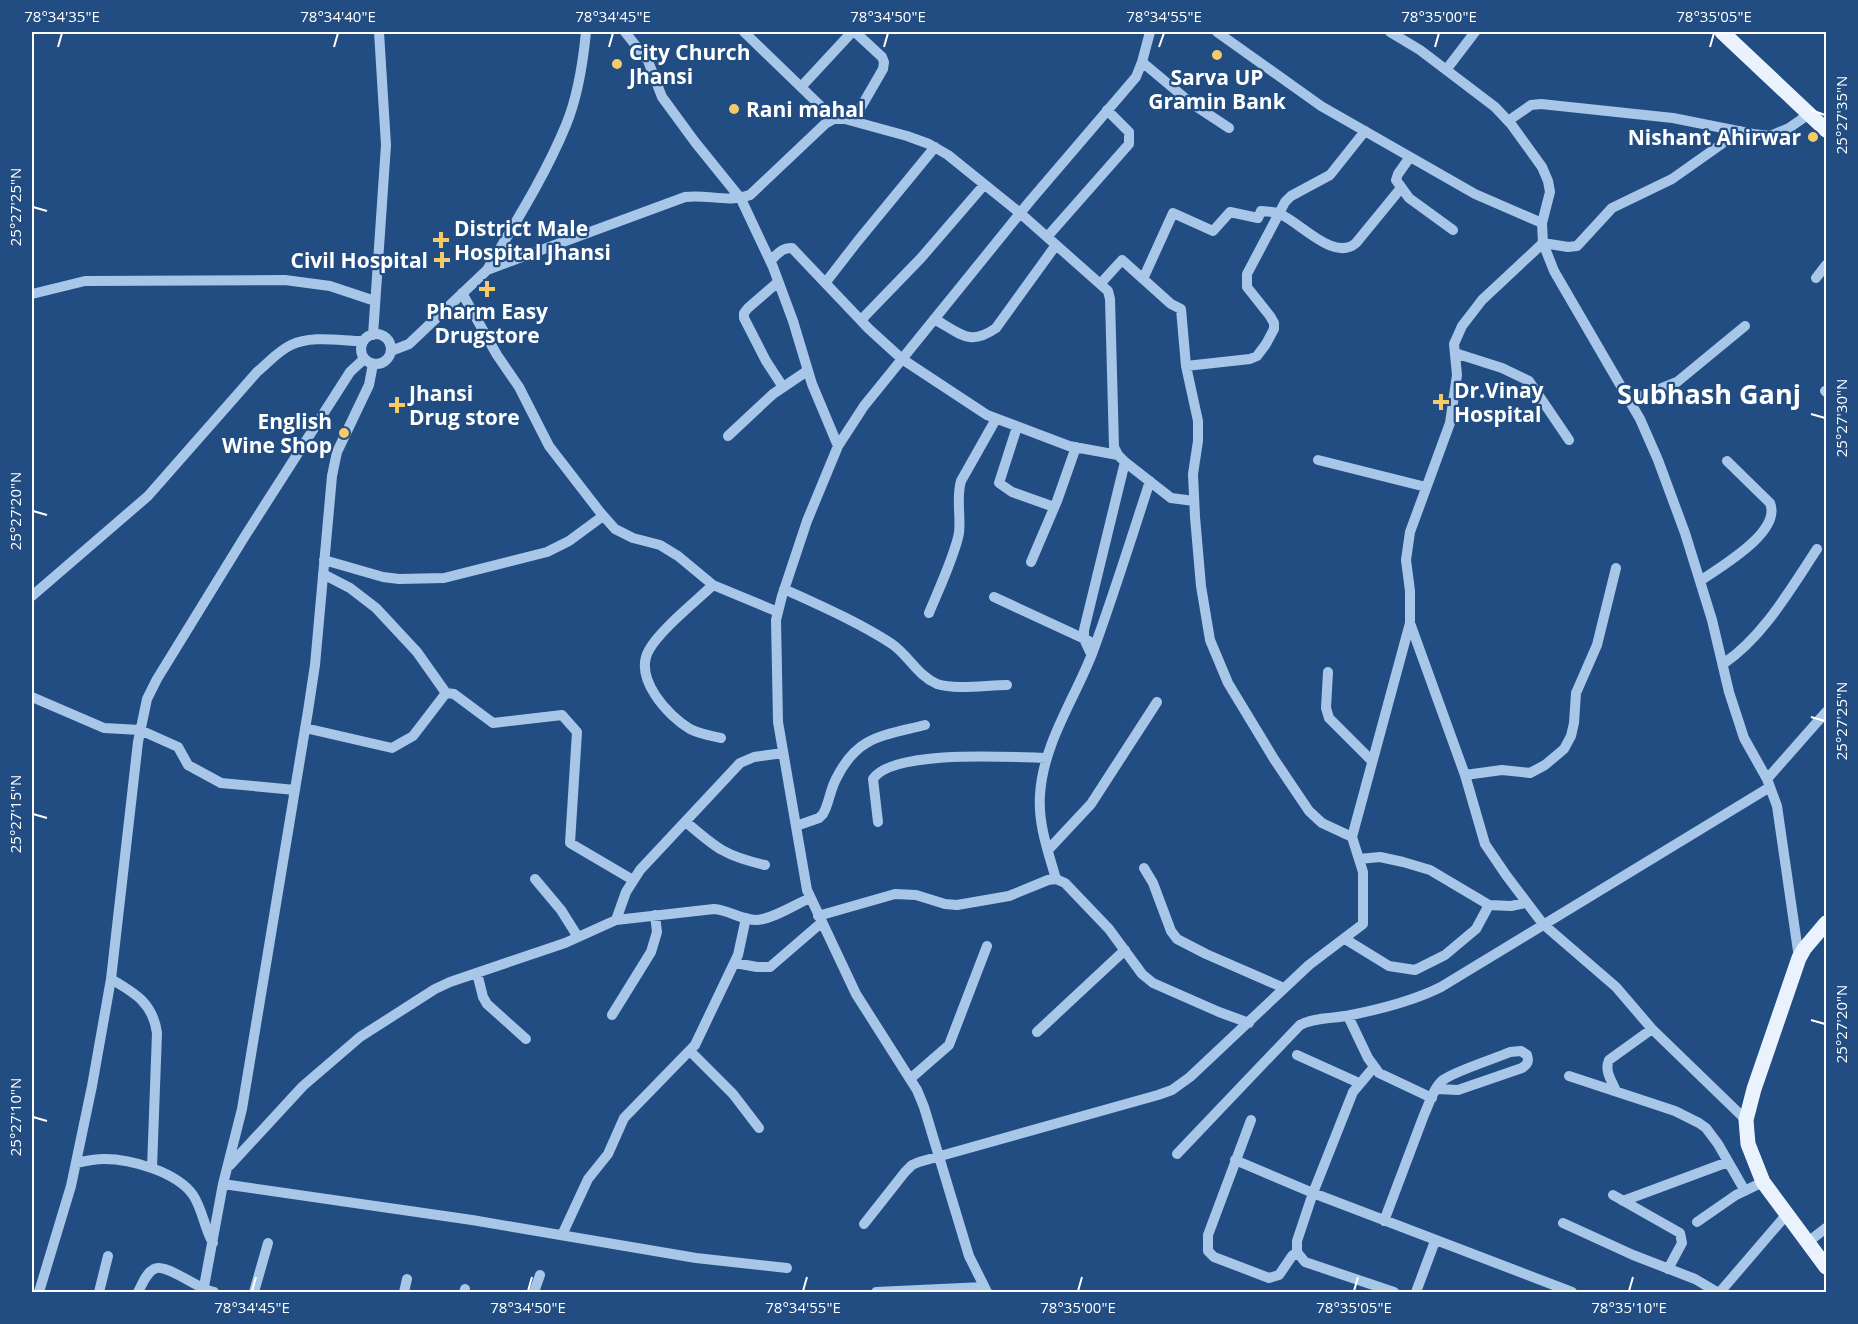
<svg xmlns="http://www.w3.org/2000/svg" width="1858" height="1324" viewBox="0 0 1858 1324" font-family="'Open Sans',sans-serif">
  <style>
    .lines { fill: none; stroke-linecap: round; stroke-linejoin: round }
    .minor { stroke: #a8c6e8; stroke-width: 10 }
    .major { stroke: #eaf2fe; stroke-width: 15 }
    .ticks { fill: none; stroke: #fff; stroke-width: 2 }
    .poi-dot { fill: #f5ca69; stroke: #214d82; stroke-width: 2 }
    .labels { text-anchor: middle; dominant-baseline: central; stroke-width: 4.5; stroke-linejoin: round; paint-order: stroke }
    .poi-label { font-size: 21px; font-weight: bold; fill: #fff; stroke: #214d82; text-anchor: start }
    .district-label { font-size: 27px; font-weight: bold; fill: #fff; stroke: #214d82 }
    .neatline { fill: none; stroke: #fff; stroke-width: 2 }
    .ticks-label { font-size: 15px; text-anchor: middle; fill: #fff }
  </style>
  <rect width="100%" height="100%" fill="#214d82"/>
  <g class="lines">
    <path class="minor" d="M625 32 648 61 662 97 695 142 741 199 773 267 793 321 812 384 838 446
      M744 32 834 119
      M1217 32 1321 106 1475 194 1542 223
      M1390 32 1420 50 1495 107 1511 124 1542 167 1548 181 1550 192 1542 223 1543 243 1554 271 1640 419 1658 460 1685 533 1712 620 1729 692 1744 738 1767 779 1777 806 1799 958
      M1142 62 1191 103 1229 128
      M1446 70 1475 32
      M801 87 852 32
      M853 121 883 69 884 62 882 57 855 32
      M1508 121 1531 105 1541 104 1673 118 1753 134 1770 136 1789 128 1809 114
      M1410 157 1398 174 1396 180 1409 198 1453 230
      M1047 237 1129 144V132L1107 110
      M770 261C777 255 782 247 792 248L869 329 902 359 987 415 1069 446 1118 455
      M487 270C515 223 545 176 566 125 578 96 583 63 586 32
      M1816 278 1826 265
      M1143 279 1173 213 1213 231 1230 212 1258 218 1261 211C1267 212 1274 211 1280 214 1301 223 1334 262 1356 243L1401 188
      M778 282 748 308 744 313V318L766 361 783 387
      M826 282 857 242 935 147
      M1101 283 1122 260 1171 304 1181 309 1186 366 1198 421V441L1193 474 1195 517 1201 586 1210 640 1228 683 1274 759 1309 811 1322 823 1352 837
      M462 293 497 355 519 387 549 446 600 512 615 529 633 538 660 545 678 556 713 585 778 612
      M32 294 85 281 285 280 330 286 375 301
      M934 319C960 333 969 347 996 328L1056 245
      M861 320 921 258 984 185
      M361 349a15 15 0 1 1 30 0a15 15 0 1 1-30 0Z
      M373 335 386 145 379 32
      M391 351 409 344 487 270 685 197C707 194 729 203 750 195L825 124 834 119H845L907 136 929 144 948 155 1020 213 1108 291 1110 299 1114 447 1118 455 1125 462 1171 498 1194 501
      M1455 353 1502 368 1529 381 1569 440
      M1186 366 1250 359 1257 356 1266 344 1274 329V323L1270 316 1247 287V274L1285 202 1291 196 1330 175 1365 131
      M1825 391 1826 392
      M1630 401 1677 382 1745 326
      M1017 427 999 483 1012 492 1054 507
      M728 436 773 394 807 371
      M1318 460 1426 487
      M324 560 383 577 399 579 444 578 547 552 569 541 603 516
      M1031 562 1057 501 1076 447
      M323 574 350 588 376 608 417 652 446 693 454 694 493 723 562 715 577 732 570 843 633 880
      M1700 581C1720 567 1782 532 1770 503L1727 461
      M713 585C696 601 659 631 649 650 633 678 668 716 690 729 700 734 711 736 721 738
      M784 589C821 606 858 622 892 644 909 656 918 676 937 684 956 690 987 685 1007 685
      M32 596 148 496 257 372C268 363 278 351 291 345 312 335 341 341 363 341
      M994 597 1089 641
      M929 613C938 591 955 555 959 533 961 515 956 498 961 481L996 419
      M1410 623 1465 775 1485 844 1506 875 1543 924 1616 987 1652 1029 1746 1120
      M1091 654 1084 639V630L1125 462
      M1723 664C1763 637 1790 590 1817 549
      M1328 672 1326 708 1329 718 1372 761
      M32 697 104 728 140 730 178 747 188 765 221 783 295 790
      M305 728 392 748 413 736 446 693
      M1465 775 1502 770 1530 773 1545 765 1564 749 1571 736 1574 723 1576 693 1597 645 1616 568
      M1767 779 1826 712
      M686 822C716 848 725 856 765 865
      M878 822 873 779C892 749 1013 757 1047 758
      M796 826 819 818 823 814C829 804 830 790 836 779 857 736 882 736 925 725
      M1048 850 1091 804 1157 702
      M1359 859 1380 857 1403 862 1430 870 1489 905 1511 906 1526 903
      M1144 868 1153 883 1171 931 1177 939 1206 954 1284 988
      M535 879 561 910 578 937
      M1056 879C1048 851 1038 824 1040 795 1043 744 1074 700 1092 654 1113 597 1131 539 1150 481
      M818 916 895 894 916 895 945 904 957 905 1009 896 1048 880 1056 879 1065 883 1109 929 1142 974 1153 983 1219 1012 1249 1023
      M616 920 626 892 640 870 740 763 754 757 783 753
      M1345 939 1389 966 1415 970 1445 955 1476 929 1489 905
      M735 963 757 967H770L821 923
      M477 973 483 997 487 1004 526 1039
      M111 979C135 993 153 1003 157 1033L152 1168
      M612 1015 651 952 657 932 655 915
      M1348 1016 1368 1058 1379 1073 1432 1098
      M1037 1032 1125 950
      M690 1051 733 1094 759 1128
      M1297 1055 1359 1083
      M1374 1067 1353 1092 1313 1193 1297 1241V1252L1305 1262 1394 1292
      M1569 1076 1675 1111 1699 1123 1706 1128 1718 1144 1745 1191
      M910 1079 949 1045 987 946
      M1616 1091C1612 1081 1604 1071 1609 1060L1652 1029
      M1251 1120 1208 1235V1251L1214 1257 1269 1278 1279 1275 1292 1256 1297 1252
      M1177 1154 1300 1025C1315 1017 1333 1019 1351 1015 1381 1009 1413 1001 1441 987L1770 787
      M1235 1160 1313 1193 1572 1292
      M76 1163C85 1161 94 1159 104 1159 131 1159 177 1172 193 1195 203 1210 204 1228 213 1243
      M230 1165 303 1086 360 1037 435 989 450 982 565 943 616 920 714 909C729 910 741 920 756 920 771 920 796 904 810 898
      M223 1184 472 1220 696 1258 787 1268
      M1613 1195 1680 1233 1682 1243 1668 1269
      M1623 1201 1728 1162
      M1384 1221 1424 1115C1429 1104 1434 1087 1443 1080 1455 1071 1494 1059 1510 1052L1521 1051 1527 1055C1529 1061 1528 1064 1522 1068L1458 1090 1437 1089
      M1697 1222 1736 1195 1763 1182
      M1563 1223 1633 1255 1695 1279 1717 1292
      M864 1224 905 1172 912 1165 919 1162 1158 1095 1172 1090 1190 1077 1309 965 1363 924V872L1352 837 1410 623V591L1406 560 1410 532 1450 423 1457 375 1454 344 1462 326 1482 300 1543 243 1568 247 1577 246 1612 208 1672 179 1740 131
      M562 1235 588 1179 608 1154 624 1118 695 1045 738 955 746 918
      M1808 1242 1826 1228
      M39 1292 71 1186 92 1086 111 979 138 742 147 699 157 679 245 536 350 372 364 359
      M99 1292 108 1256
      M138 1292C142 1285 146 1273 154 1269 165 1262 199 1290 214 1292
      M203 1292 223 1184 242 1109 308 711 315 665 332 476 337 452 369 385 373 364
      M254 1292 268 1243
      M404 1292 407 1279
      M464 1292 465 1289
      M534 1292 540 1275
      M876 1292 984 1287
      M987 1292 969 1256 924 1107 917 1090 856 994 807 890 778 722 776 620 782 596 807 521 838 446 864 406 1030 201 1136 77 1142 62 1150 32
      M1416 1292 1435 1241
      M1720 1292 1787 1214"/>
    <path class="major" d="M1722 32 1826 130
      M1826 923 1804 949 1799 958 1754 1089 1746 1120 1748 1144 1763 1182 1826 1267"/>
  </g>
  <path class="ticks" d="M58 47 62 33M334 47 338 33M609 47 613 33M884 47 888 33M1159 47 1164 33M1435 47 1439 33M1710 47 1714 33M1811 110 1825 115M33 207 47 211M1811 414 1825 418M33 511 47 515M1811 717 1825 721M33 814 47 818M1811 1020 1825 1024M33 1117 47 1121M252 1291 256 1277M528 1291 532 1277M803 1291 807 1277M1078 1291 1082 1277M1354 1291 1358 1277M1629 1291 1633 1277"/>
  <g class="poi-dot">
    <circle cx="1217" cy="55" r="6"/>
    <circle cx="617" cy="64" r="6"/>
    <circle cx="734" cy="109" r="6"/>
    <circle cx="1813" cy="137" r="6"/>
    <path d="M438 231h6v6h6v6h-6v6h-6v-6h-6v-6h6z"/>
    <path d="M439 251h6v6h6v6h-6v6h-6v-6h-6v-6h6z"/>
    <path d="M484 280h6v6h6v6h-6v6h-6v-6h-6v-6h6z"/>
    <path d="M1438 393h6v6h6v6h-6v6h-6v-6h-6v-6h6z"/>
    <path d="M394 396h6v6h6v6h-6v6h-6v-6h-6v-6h6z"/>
    <circle cx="344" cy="433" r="6"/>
  </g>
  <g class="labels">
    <g class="poi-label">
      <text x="629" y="52">City Church<tspan x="629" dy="24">Jhansi</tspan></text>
      <text x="1217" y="77" text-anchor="middle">Sarva UP<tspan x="1217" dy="24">Gramin Bank</tspan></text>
      <text x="746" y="109">Rani mahal</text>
      <text x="1801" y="137" text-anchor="end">Nishant Ahirwar</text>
      <text x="454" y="228">District Male<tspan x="454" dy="24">Hospital Jhansi</tspan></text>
      <text x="428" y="260" text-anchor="end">Civil Hospital</text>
      <text x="487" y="311" text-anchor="middle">Pharm Easy<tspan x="487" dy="24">Drugstore</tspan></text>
      <text x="1454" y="390">Dr.Vinay<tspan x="1454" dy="24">Hospital</tspan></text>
      <text x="409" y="393">Jhansi<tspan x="409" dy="24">Drug store</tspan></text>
      <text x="332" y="421" text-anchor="end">English<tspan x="332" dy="24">Wine Shop</tspan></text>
    </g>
    <g class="district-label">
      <text x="1709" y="393">Subhash Ganj</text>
    </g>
  </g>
  <rect width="1858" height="1324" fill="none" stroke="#214d82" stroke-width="66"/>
  <rect x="33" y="33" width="1792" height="1258" class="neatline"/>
  <g class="ticks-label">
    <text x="62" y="22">78°34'35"E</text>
    <text x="338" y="22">78°34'40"E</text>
    <text x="613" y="22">78°34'45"E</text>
    <text x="888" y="22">78°34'50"E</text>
    <text x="1164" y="22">78°34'55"E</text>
    <text x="1439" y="22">78°35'00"E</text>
    <text x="1714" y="22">78°35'05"E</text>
    <text transform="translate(1842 115) rotate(-90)" y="5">25°27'35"N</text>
    <text transform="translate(16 207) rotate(-90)" y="5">25°27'25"N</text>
    <text transform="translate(1842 418) rotate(-90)" y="5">25°27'30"N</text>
    <text transform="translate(16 511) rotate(-90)" y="5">25°27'20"N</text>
    <text transform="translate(1842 721) rotate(-90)" y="5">25°27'25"N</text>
    <text transform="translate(16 814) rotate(-90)" y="5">25°27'15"N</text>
    <text transform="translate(1842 1024) rotate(-90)" y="5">25°27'20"N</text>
    <text transform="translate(16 1117) rotate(-90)" y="5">25°27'10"N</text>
    <text x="252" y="1313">78°34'45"E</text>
    <text x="528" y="1313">78°34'50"E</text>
    <text x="803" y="1313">78°34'55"E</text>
    <text x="1078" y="1313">78°35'00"E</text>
    <text x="1354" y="1313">78°35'05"E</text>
    <text x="1629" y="1313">78°35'10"E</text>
  </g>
</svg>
